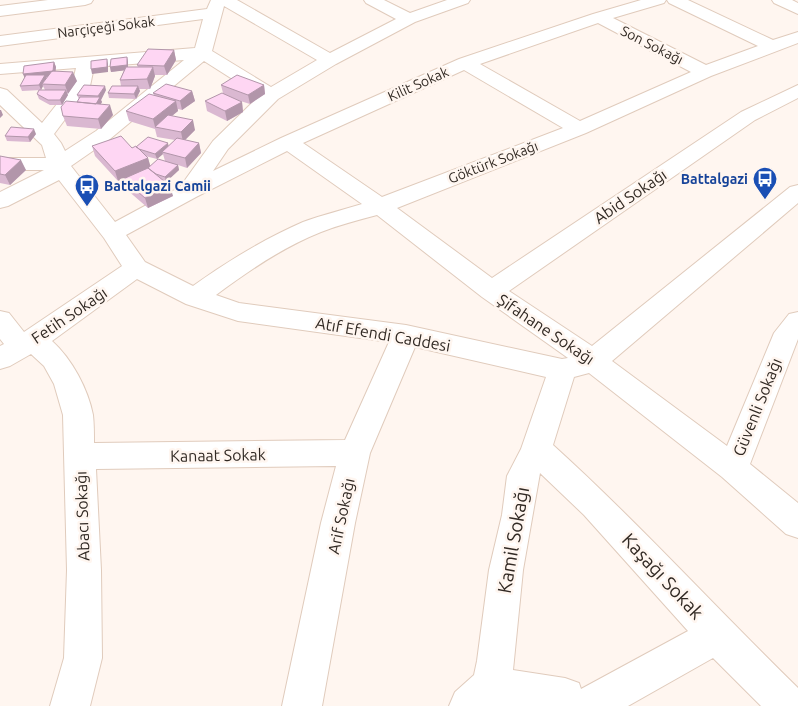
<svg xmlns="http://www.w3.org/2000/svg" width="798" height="706" viewBox="0 0 798 706" font-family="Ubuntu,sans-serif">
  <style>
    .lines { fill: none; stroke-linecap: round; stroke-linejoin: round }
    .minor-casing { stroke: #e0cbbc; stroke-width: 2 }
    .minor { fill: #fff; fill-rule: evenodd }
    .wall { fill: #dab8d1; fill-rule: evenodd }
    .shaded-wall { fill: #b296aa }
    .building { fill: #fed6f3; stroke: #b296aa }
    .labels { text-anchor: middle; dominant-baseline: central; stroke-width: 5; stroke-linejoin: round; paint-order: stroke }
    .far-street-label { font-size: 14px; fill: #312923; stroke: #fff6f0 }
    .far-transit-label { font-size: 14px; font-weight: bold; fill: #164399; stroke: #fff6f0; text-anchor: end }
    .street-label { font-size: 16px; fill: #312923; stroke: #fff6f0 }
    .near-street-label { font-size: 19px; fill: #312923; stroke: #fff6f0 }
  </style>
  <rect width="100%" height="100%" fill="#fff6f0"/>
  <g class="lines">
    <defs>
      <path id="minor" d="M48 0H93L91 3 85 5 0 16V6Z
        M211 0H237L330 53 396 19 366 3 364 0H384L410 13 447 0H470L468 3 415 22 336 64 278 99 228 149 213 171 281 138 459 59 593 14 641 0H666L664 3 613 18 706 65 758 46 669 3 667 0H688L773 40 798 32V43L711 76 586 133 397 208 492 278 741 112 798 85V98L755 120 509 291 592 346 790 187 798 185V203L612 361 727 446 774 333 789 314 798 312V339L750 464 798 503V538L786 534 722 477 589 373 574 377 553 445C638 522 716 608 798 688V706H761L713 658 628 706H449L455 692 474 675 477 661 489 570 502 515 507 476 521 449 546 377 415 347 370 453 355 523 322 706H282L321 523 336 466 96 469 101 570 102 658 90 706H50L64 658 67 570 63 415 54 384 44 366 31 354 10 366 0 369V346L4 344 0 339V311L9 313 24 332 122 266 104 238 59 180 8 206 0 208V192L44 170H0V158H46L42 145 0 105V88L7 90 42 123 72 85 76 68 0 74V64L195 48 203 19 0 46V36L207 9ZM224 6 317 60 271 87 212 51ZM598 23 691 72 580 121 480 64ZM184 60 96 131 65 151 61 143 54 134 90 86 94 67ZM204 61 259 96 213 141 180 187 115 222 71 166 110 139ZM464 70 563 128 382 197 303 143ZM287 151 362 204C343 210 322 215 303 222 264 239 228 261 193 286L145 262 126 235 196 197ZM377 215 482 297 568 358 562 359 406 325 239 303 216 295C248 271 283 247 321 232 339 225 358 220 377 215ZM137 279 186 304 238 321 389 342 345 440 94 443C94 434 94 424 93 415 88 389 72 359 52 341ZM540 473 584 515 688 631 581 689 579 683 565 678 513 670 523 570Z
        M772 0H792L798 3V14L774 3Z"/>
    </defs>
    <use href="#minor" class="minor-casing"/>
    <use href="#minor" class="minor"/>
  </g>
  <path class="wall" d="M174 50 176 60 167 75H155V76L150 89H139L140 91 136 99 109 98 108 93 121 86 120 80 124 70 111 72 110 67 127 57 128 62V67H138L137 65Z
    M54 62 56 67 55 72 77 81 67 94 68 95 62 105H50L39 99 37 94 45 90 43 86 41 90 22 91 20 86Z
    M221 85H264L265 94 250 104 234 99 242 102 243 112 227 121 207 111 205 101 223 93Z
    M106 90 101 100 102 102 100 104 113 115 101 129 67 126 63 116 77 102 79 99 77 95Z
    M192 91 195 101 182 110 178 109V111L172 116 195 130 185 140 199 143 201 153 187 168 178 165 179 170 166 182 164 181 173 196 148 208 126 189 123 179 130 176 118 181 95 156 92 146 132 148 169 146 175 140 157 137 155 129 129 121 126 111 154 95 153 93ZM163 154 165 161 150 166 148 158 145 156 157 159Z
    M36 134 30 142 7 141 5 136Z
    M0 156 26 170 10 185 0 183Z"/>
  <path class="shaded-wall" d="M174 50 176 60 167 75 164 66Z
    M127 57 128 62V70L111 72 110 67Z
    M107 59 108 64V72L92 74 91 69Z
    M54 62 56 67 55 76 46 77 47 79 42 84 43 86 41 90 39 85 25 79 23 74Z
    M153 67 155 76 150 89 147 79Z
    M73 72 77 81 68 94 65 85Z
    M264 85 265 94 250 104 248 95Z
    M105 86 106 90 101 100 102 102 97 111 95 106 99 98 98 96Z
    M138 86 140 91 136 99 134 94Z
    M66 90 68 95 62 105 60 100Z
    M192 91 195 101 182 110 180 101Z
    M176 101 178 111 158 127H155L153 119Z
    M242 102 243 112 227 121 225 111Z
    M110 105 113 115 101 129 98 119Z
    M0 110H1L3 115 0 118Z
    M193 120 195 130 183 142 181 132Z
    M34 129 36 134 30 142 28 137Z
    M168 143 169 148 162 152 163 154 157 159 155 154Z
    M199 143 201 153 187 168 185 158Z
    M148 158 151 168 118 181 115 171Z
    M21 160 26 170 10 185 5 175Z
    M178 165 179 170 166 182 165 177Z
    M170 186 173 196 148 208 145 198Z"/>
  <path class="building" d="M148 49 174 50 164 66 137 65Z
    M127 57V65L110 67 111 59Z
    M107 59V67L91 69V61Z
    M54 62 53 71 23 74 24 66Z
    M126 67H153L147 79 120 80Z
    M52 71 73 72 65 85 42 84Z
    M26 75H45L39 85 20 86Z
    M237 75 264 85 248 95 221 85Z
    M166 84 192 91 180 101 153 93Z
    M84 85 105 86 98 96 77 95Z
    M112 86H138L134 94 108 93Z
    M39 90H66L60 100H48L37 94Z
    M222 93 242 102 225 111 205 101Z
    M149 94 176 101 153 119 126 111Z
    M80 97H100L96 104 77 102Z
    M66 101 110 105 98 119 63 116 61 107Z
    M168 115 193 120 181 132 155 127Z
    M11 127 34 129 28 137 5 136Z
    M121 136 132 148 136 146 148 158 115 171 92 146Z
    M148 137 168 143 155 154 139 149 136 147Z
    M177 138 199 143 185 158 162 152Z
    M0 156 21 160 5 175 0 174Z
    M158 159 178 165 165 177 156 174 148 168Z
    M148 168 170 186 145 198 123 179Z"/>
  <defs>
    <symbol id="bus-pin" viewBox="-11 -11 22 30"><path d="M0 17L-7.5 6A9.5 9.5 0 1 1 7.5 6Z" fill="#1a4fb4" stroke="#fff6f0"/><path d="M-5-6H5V4H4V6H2V4H-2V6H-4V4H-5ZM-3.5-4V0h7V-4ZM-3.5 1.2v1.5H-2V1.2ZM2 1.2v1.5H3.5V1.2Z" fill="#fff"/></symbol>
  </defs>
  <g fill-rule="evenodd">
    <use href="#bus-pin" x="751" y="165" width="28" height="38"/>
    <use href="#bus-pin" x="73" y="172" width="28" height="38"/>
  </g>
  <g class="labels">
    <g class="far-street-label">
      <text transform="translate(106 27) rotate(-7)">Narçiçeği Sokak</text>
      <text transform="translate(652 45) rotate(27)">Son Sokağı</text>
      <text transform="translate(418 84) rotate(-24)">Kilit Sokak</text>
      <text transform="translate(493 162) rotate(-21)">Göktürk Sokağı</text>
    </g>
    <g class="far-transit-label">
      <text x="748" y="179">Battalgazi</text>
      <text x="104" y="186" text-anchor="start">Battalgazi Camii</text>
    </g>
    <g class="street-label">
      <text transform="translate(630 196) rotate(-34)">Abid Sokağı</text>
      <text transform="translate(69 315) rotate(-34)">Fetih Sokağı</text>
      <text transform="translate(546 329) rotate(34)">Şifahane Sokağı</text>
      <text transform="translate(383 334) rotate(10)">Atıf Efendi Caddesi</text>
      <text transform="translate(757 407) rotate(-68)">Güvenli Sokağı</text>
      <text transform="translate(218 455) rotate(-1)">Kanaat Sokak</text>
      <text transform="translate(82 516) rotate(-92)">Abacı Sokağı</text>
      <text transform="translate(341 516) rotate(-78)">Arif Sokağı</text>
    </g>
    <g class="near-street-label">
      <text transform="translate(513 540) rotate(-80)">Kamil Sokağı</text>
      <text transform="translate(663 576) rotate(47)">Kaşağı Sokak</text>
    </g>
  </g>
</svg>
